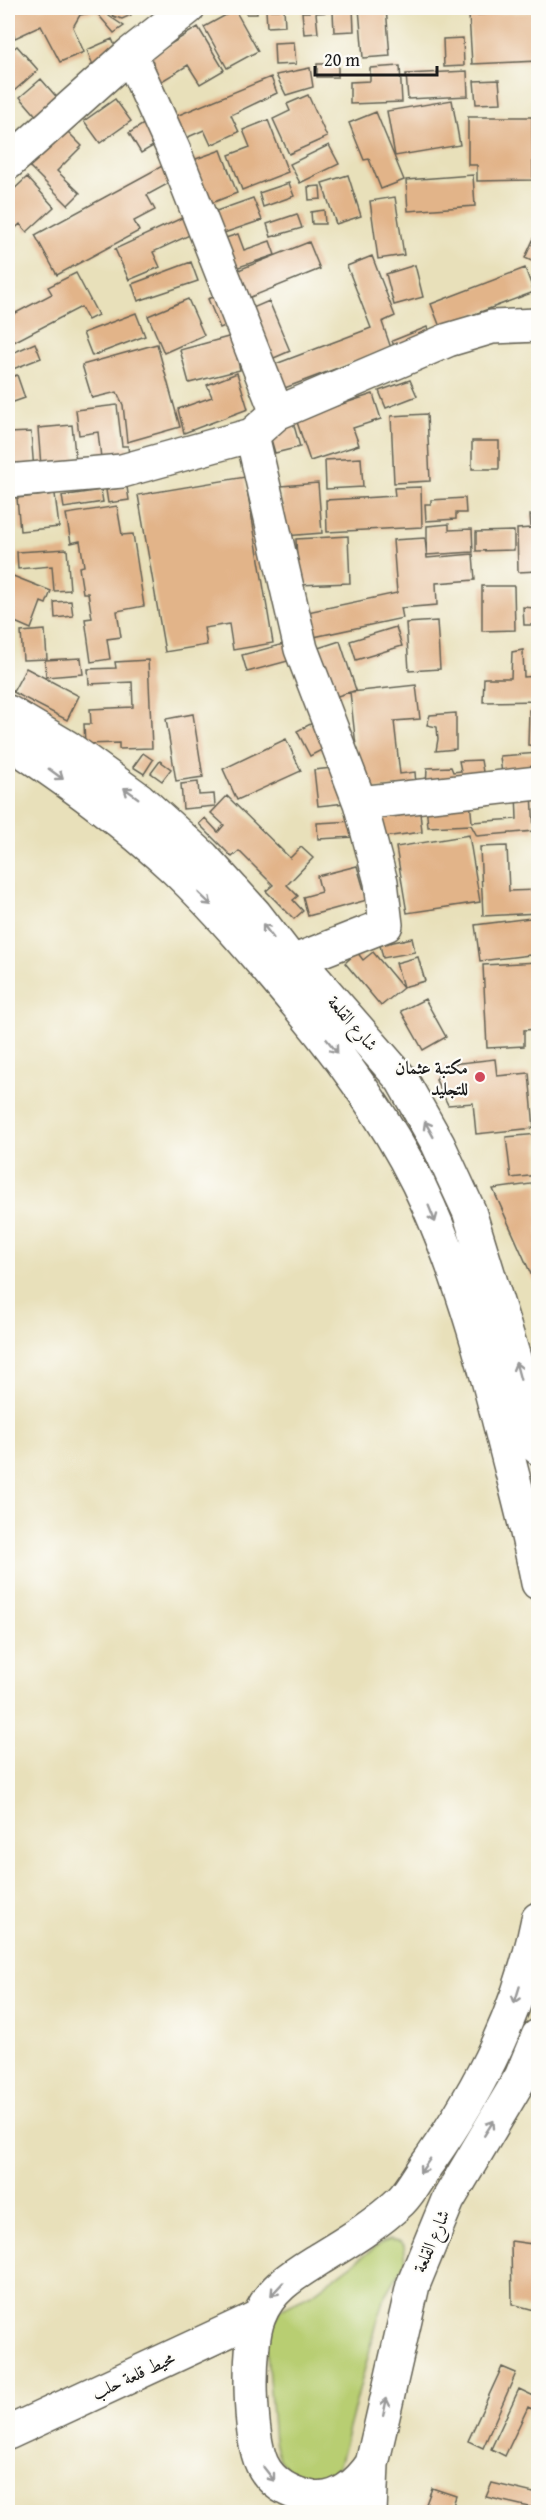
<svg xmlns="http://www.w3.org/2000/svg" width="546" height="2520" viewBox="0 0 546 2520" font-family="'Gentium Book Plus',Amiri,serif">
  <style>
    .green { fill: #b8ce72; stroke: #6a7547; stroke-width: 1.5 }
    .building { fill: #e2b489 }
    .lines { fill: none; stroke-linecap: round; stroke-linejoin: round }
    .minor-casing { stroke: #636153; stroke-width: 36 }
    .tertiary-casing { stroke: #636153; stroke-width: 36 }
    .minor { stroke: #fff; stroke-width: 33 }
    .tertiary { stroke: #fff; stroke-width: 33 }
    .oneway { stroke: #999 }
    .poi-dot { fill: #d1495b; stroke: #fdfcf7; stroke-width: 2 }
    .labels { text-anchor: middle; dominant-baseline: central; stroke-width: 4.5; stroke-linejoin: round; paint-order: stroke }
    .street-label { font-size: 18px; fill: #1c1c1c; stroke: #fdfcf7 }
    .poi-label { font-size: 18px; font-weight: bold; fill: #1c1c1c; stroke: #fdfcf7; text-anchor: end }
  </style>
  <rect width="100%" height="100%" fill="#fdfcf7"/>
  <filter id="ink" filterUnits="userSpaceOnUse"><feTurbulence type="fractalNoise" baseFrequency=".0167" numOctaves="2"/><feDisplacementMap in="SourceGraphic" scale="12" xChannelSelector="R" yChannelSelector="G"/><feConvolveMatrix kernelMatrix="1 2 1 2 8 2 1 2 1" color-interpolation-filters="sRGB"/></filter>
  <filter id="wash" filterUnits="userSpaceOnUse"><feTurbulence type="fractalNoise" baseFrequency=".008" numOctaves="4" result="noise"/><feDisplacementMap in="SourceGraphic" scale="24" xChannelSelector="R" yChannelSelector="G"/><feGaussianBlur stdDeviation="1.35" result="paint"/><feColorMatrix in="noise" values="0 0 0 0 0 0 0 0 0 0 0 0 0 0 0 0 0 1.4 0 .05"/><feComposite in="paint" operator="in"/></filter>
  <g filter="url(#wash)">
    <rect width="100%" height="100%" fill="#e8e0ba"/>
    <path class="green" d="M390 2239 399 2241 404 2245 406 2261 383 2300 339 2466 329 2476 314 2480H302L289 2472 279 2459 274 2441 266 2341 280 2309 313 2293 382 2242Z"/>
    <g id="blocks">
      <path class="building" d="M22 8H106L109 16 124 26 114 33 96 12 80 15 73 27 84 52 60 62 41 26 15 38 8 23V14Z
        M108 8H133L131 15 122 19 113 16Z
        M245 8H257V14H246Z
        M279 8H284L285 26 267 27 266 10H279Z
        M308 8H353L354 31 334 32 333 12 316 13 318 33 304 34 302 12H309Z
        M359 8H386L390 56 363 58Z
        M235 10 258 51 227 68 204 27Z
        M538 12V61L472 64 469 15Z
        M198 27 224 70 200 84 188 65 157 84 143 61Z
        M463 38 464 66 444 67 443 39Z
        M112 39 120 57 94 68 87 50Z
        M294 42 296 64 275 65 274 43Z
        M17 46 38 70 14 91 8 84V53Z
        M317 64H338V77H317Z
        M400 66 402 102 350 104V82L370 81V68Z
        M310 68 313 87 286 95 276 75Z
        M467 71 468 96 408 99 406 74Z
        M271 77 277 93 231 115 239 132 211 145 204 130 179 141 169 119Z
        M41 79 60 101 39 119 20 97Z
        M499 80 501 103 476 104 474 81Z
        M308 95 327 137 289 154 273 119 290 111 287 104Z
        M8 98 15 109 8 115Z
        M115 99 131 121 100 143 84 121Z
        M452 100 460 145 395 156 387 111Z
        M376 112 404 180 381 189 369 159 364 160 349 123Z
        M468 117H532L533 180 477 181V165H468Z
        M150 120 162 141 141 153 129 133Z
        M268 120 288 172 242 190 229 155 250 147 243 130Z
        M65 129 82 146 57 171 80 193 68 205 28 165Z
        M329 145 339 164 300 183 290 164Z
        M221 150 237 193 209 204 193 160Z
        M164 165 173 181 147 195 155 210 134 221 139 231 57 275 35 235Z
        M348 175 361 216 336 224 322 183Z
        M473 175 475 206 408 211 406 180Z
        M27 177 54 207 27 232 20 224 8 235V195Z
        M289 183 294 196 263 207 259 193Z
        M320 186 321 199 309 200 308 187Z
        M395 197 404 255 378 259 370 201Z
        M253 198 262 220 215 236 208 214Z
        M324 210 325 224H312L311 212Z
        M297 214 302 228 271 237 267 224Z
        M186 216 194 233 153 252 160 267 129 280 115 249Z
        M538 229V264L525 258Z
        M238 234 244 250 270 241 275 255 217 274 207 244Z
        M309 242 320 269 231 305 237 321 220 328 208 299 227 292 221 277Z
        M372 256 395 316 382 322 391 348 282 389 273 365 371 328 347 266Z
        M191 262 198 281 138 301 132 284Z
        M415 265 423 297 394 305 386 274Z
        M525 268 534 292 440 327 431 304Z
        M76 273 98 315 88 320 81 307 8 345V317L52 294 48 287Z
        M188 299 204 335 164 353 148 316Z
        M269 301 290 351 260 364 239 314Z
        M136 313 145 336 92 356 83 333Z
        M427 327 432 339 397 353 392 341Z
        M232 336 240 370 189 383 180 350Z
        M35 343 41 358 8 371V355Z
        M157 344 180 427 127 442 123 405 117 392 92 398 82 365Z
        M237 373 248 409 184 433 178 409 212 397 207 385Z
        M17 375 25 398 8 404V378Z
        M410 380 417 396 386 408 379 391Z
        M373 394 381 419 353 428 359 445 310 461 296 419Z
        M117 405 122 446H128L129 456 101 458 98 432 79 435 76 410Z
        M427 414 430 481 394 483 391 416Z
        M293 422 300 447 275 453 268 429Z
        M72 425 76 463 41 466 38 428Z
        M31 432 34 471 8 473V433Z
        M472 441H499V469H472Z
        M361 458 363 487 326 489 325 460Z
        M245 477 273 643 233 650 229 624 204 628 207 645 165 652 138 495Z
        M318 483 322 533 285 536 281 486Z
        M127 487 129 500 108 503 106 490Z
        M421 487 422 527 327 532 326 500 395 496 394 488Z
        M101 490 103 502 64 508 62 496Z
        M55 494 59 527 20 531 17 498Z
        M465 498 466 513H456V519L426 521 425 504H431V500Z
        M117 506 122 535 133 534 144 606 117 611 121 637 107 639 110 659 91 662 85 619 92 618 88 593H83L79 567 84 566 80 541 71 543 66 514Z
        M530 515H538V571L518 572 517 529 531 528Z
        M449 524V530L472 529 473 552 427 555V526Z
        M514 531V550L476 551V532Z
        M348 536 350 583 298 585 296 539Z
        M425 538 427 558 473 554 475 580 436 583 437 605 401 608 403 618 309 638 303 613 397 593 393 540Z
        M67 549 70 590 54 591 52 566 18 569 17 552Z
        M8 574 51 591 46 604 41 602 31 629 8 619Z
        M482 586H514L515 630 482 631Z
        M71 601 73 616 55 618 54 602Z
        M535 601H538V625H524L523 607 535 608Z
        M437 621 440 669 409 671 406 623Z
        M396 627 402 646 356 660 350 641Z
        M45 630 47 659 23 660 21 632Z
        M295 641 299 658 247 672 242 655Z
        M340 641 356 690 351 692 416 685 420 719 394 721 400 774 415 772 416 785 361 791 350 692 328 699 312 650Z
        M523 650 524 677 538 676V701L483 702 484 678H511L512 652Z
        M81 658 83 674 46 677 45 660Z
        M148 660 152 748 119 749V743L85 744 84 724H91L90 709 133 707 132 682 89 684 88 669 116 668 115 662Z
        M26 668 79 696 67 720 13 692Z
        M529 710H538V746L528 745Z
        M456 713V749L436 751 438 739 437 727 427 725 430 715Z
        M193 714 203 777 176 781 166 719Z
        M320 719 333 744 310 756 297 731Z
        M286 739 301 771 237 800 223 769Z
        M143 753 153 760 144 774 133 767Z
        M538 753V771L502 775 500 756Z
        M481 760 484 778 426 788 427 768 451 767 453 772 461 771 459 761Z
        M160 761 171 769 162 781 151 773Z
        M342 767 346 803 318 806 314 770Z
        M198 782 199 795 214 794 215 806 183 809 181 784Z
        M532 792 534 831 477 836 471 825 428 827 426 803 470 801 472 822 517 819 516 793Z
        M227 796 290 858 301 847 313 858 287 885 298 896 293 900 303 911 294 919 266 891 273 885 239 851 232 857 199 824 205 818 218 832 224 825 211 813Z
        M419 803 422 832 376 838 373 808 388 807 390 817 399 816 397 805Z
        M354 821 355 837 318 839 317 823Z
        M469 835 480 902 407 913 396 847Z
        M507 846 509 891 538 890V913L483 916 480 847Z
        M357 866 367 900 308 916 303 897 321 892 317 876Z
        M538 917V954L480 961 475 925Z
        M412 938 415 952 383 958 380 945Z
        M357 952 363 960 373 952 403 988 381 1006 345 963Z
        M418 957 425 981 403 987 396 963Z
        M538 962V1029L524 1030V1046L487 1048 483 965Z
        M425 999 446 1037 423 1050 401 1011Z
        M495 1059 497 1076 529 1073 534 1128 476 1134 473 1103 448 1105 436 1080 443 1065Z
        M538 1134V1175L511 1178 506 1137Z
        M538 1183V1290L493 1189Z
        M511 2241 532 2244 534 2260 538 2261V2311L512 2304Z
        M502 2367 516 2373 483 2448 468 2441Z
        M519 2389 538 2398V2412L528 2407 505 2456 491 2449Z
        M492 2483 538 2494V2509L486 2497Z
        M432 2488 456 2496 451 2512H423Z"/>
    </g>
  </g>
  <g filter="url(#ink)">
    <use href="#blocks" fill-opacity="0" stroke="#636153" stroke-width="1.5"/>
    <g class="lines">
      <defs>
        <path id="minor" d="M130 54 174 151 277 413
          M8 163 130 54 188 8
          M252 435 301 649 360 803 381 882 386 925 292 962
          M8 481 122 471 252 435 277 413 448 340 492 327 538 325
          M360 803 538 783
          M8 2433 258 2317"/>
        <path id="tertiary" d="M8 712 67 747 139 799 203 857 255 914 292 962 310 974 402 1080 438 1144 469 1211 515 1361 538 1448
          M8 741C66 780 124 821 176 870 221 913 260 960 300 1008 350 1068 397 1134 429 1207 464 1286 486 1369 507 1453 518 1496 530 1540 538 1583
          M372 2464C359 2483 338 2502 313 2498 292 2494 272 2485 262 2464 249 2437 247 2345 259 2317 270 2288 295 2274 319 2259 347 2242 377 2224 401 2201 412 2190 420 2173 430 2160 482 2086 520 2009 538 1919
          M370 2512 372 2464 413 2285 448 2200 521 2077 538 2036"/>
      </defs>
      <use href="#minor" class="minor-casing"/>
      <use href="#tertiary" class="tertiary-casing"/>
      <use href="#minor" class="minor"/>
      <use href="#tertiary" class="tertiary"/>
    </g>
    <defs><path id="oneway-shaft" d="M-6 0H5M1.5-3L5.5 0L1.5 3" fill="none" stroke-width="1.6" stroke-linecap="round" stroke-linejoin="round" transform="scale(1.5)"/></defs>
    <g class="oneway">
      <use href="#oneway-shaft" transform="translate(56 774) rotate(36)"/>
      <use href="#oneway-shaft" transform="translate(131 793) rotate(-144)"/>
      <use href="#oneway-shaft" transform="translate(205 899) rotate(44)"/>
      <use href="#oneway-shaft" transform="translate(268 931) rotate(-127)"/>
      <use href="#oneway-shaft" transform="translate(332 1046) rotate(51)"/>
      <use href="#oneway-shaft" transform="translate(429 1129) rotate(-119)"/>
      <use href="#oneway-shaft" transform="translate(432 1214) rotate(68)"/>
      <use href="#oneway-shaft" transform="translate(518 1371) rotate(-105)"/>
      <use href="#oneway-shaft" transform="translate(517 1995) rotate(107)"/>
      <use href="#oneway-shaft" transform="translate(489 2128) rotate(-58)"/>
      <use href="#oneway-shaft" transform="translate(425 2166) rotate(125)"/>
      <use href="#oneway-shaft" transform="translate(277 2289) rotate(133)"/>
      <use href="#oneway-shaft" transform="translate(385 2407) rotate(-78)"/>
      <use href="#oneway-shaft" transform="translate(269 2474) rotate(52)"/>
    </g>
  </g>
  <circle class="poi-dot" cx="480" cy="1077" r="6"/>
  <g class="labels">
    <g class="street-label">
      <text transform="translate(353 1023) rotate(49)">شارع القلعة</text>
      <text transform="translate(431 2241) rotate(-67)">شارع القلعة</text>
      <text transform="translate(133 2375) rotate(-25)">محيط قلعة حلب</text>
    </g>
    <g class="poi-label">
      <text x="468" y="1067">مكتبة عثمان<tspan x="468" dy="21">للتجليد</tspan></text>
    </g>
  </g>
  <rect width="546" height="2520" fill="none" stroke="#fdfcf7" stroke-width="30"/>
  <path d="M315 66v9h122v-9" fill="none" stroke="#1c1c1c" stroke-width="3"/>
  <text x="324" y="66" font-size="18" fill="#1c1c1c" stroke="#fdfcf7" stroke-width="4.5" paint-order="stroke">20 m</text>
</svg>
